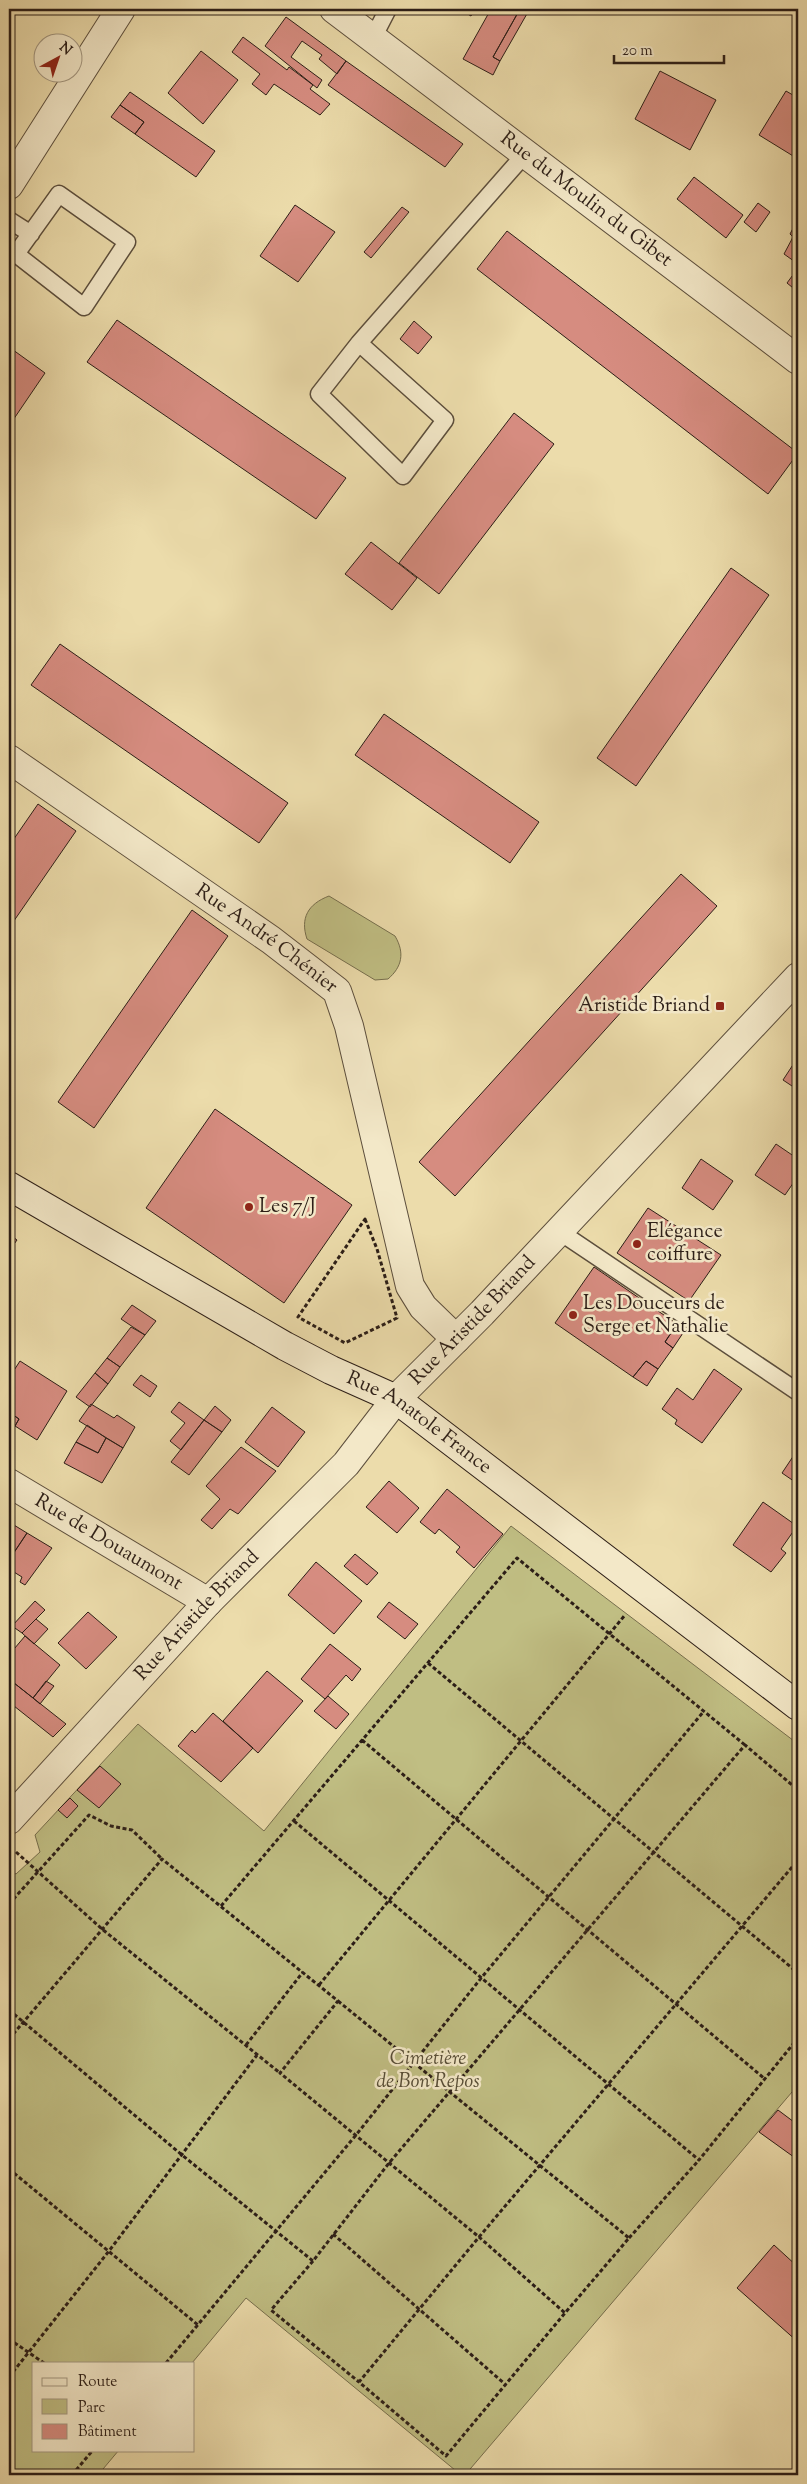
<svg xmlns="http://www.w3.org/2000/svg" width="807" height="2484" viewBox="0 0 807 2484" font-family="'Sorts Mill Goudy',serif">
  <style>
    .green { fill: #c0be83; stroke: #766e4d }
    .building { fill: #d68c80; stroke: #2c1e17 }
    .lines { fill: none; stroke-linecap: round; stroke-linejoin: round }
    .lane-casing { stroke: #5c4e3c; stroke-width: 19 }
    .street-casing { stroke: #5c4e3c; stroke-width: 30 }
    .secondary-casing { stroke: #2c1e17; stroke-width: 30 }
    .path { stroke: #2c1e17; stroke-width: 3; stroke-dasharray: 4 2.5; stroke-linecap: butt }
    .lane { stroke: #f3e8c8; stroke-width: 16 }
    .street { stroke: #f3e8c8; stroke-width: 28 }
    .secondary { stroke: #f3e8c8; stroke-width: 28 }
    .rail-casing { stroke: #2c1e17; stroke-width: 5.5 }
    .rail { stroke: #f3e8c8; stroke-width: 4; stroke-dasharray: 11; stroke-linecap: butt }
    .poi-dot { fill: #8f2418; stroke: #f3e8c8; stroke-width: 2 }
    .labels { text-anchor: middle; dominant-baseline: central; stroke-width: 5; stroke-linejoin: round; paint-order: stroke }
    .street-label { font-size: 20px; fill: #2c1e17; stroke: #f3e8c8 }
    .poi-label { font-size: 20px; fill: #2c1e17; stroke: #f3e8c8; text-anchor: start }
    .park-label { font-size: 20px; font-style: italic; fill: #584e37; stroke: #f3e8c8 }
  </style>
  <rect width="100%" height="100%" fill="#ecdcab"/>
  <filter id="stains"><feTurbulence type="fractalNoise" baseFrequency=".004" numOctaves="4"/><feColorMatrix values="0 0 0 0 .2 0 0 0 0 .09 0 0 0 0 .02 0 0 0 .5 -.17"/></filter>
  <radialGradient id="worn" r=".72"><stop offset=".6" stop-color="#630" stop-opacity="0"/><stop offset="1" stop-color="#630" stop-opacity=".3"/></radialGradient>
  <path class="green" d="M329 896 395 936C405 953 402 967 388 979L375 980 307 939C300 918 308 904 329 896Z
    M511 1526 798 1744V2085L465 2475H461L246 2298 192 2363H34V2450H119L98 2475H9V1871L16 1874 40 1852 35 1835 138 1724 264 1831Z"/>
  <path class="building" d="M459 9H475L471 16Z
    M491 9H520L493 57 500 61 493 75 463 59Z
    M520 9 528 12 500 61 493 57Z
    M286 17 346 61 337 74 319 59 322 55 302 41 291 57 322 80 317 88 265 46Z
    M243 37 287 70 289 67 313 85 310 89 330 104 320 115 274 84 266 95 252 84 260 74 232 52Z
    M201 51 238 80 203 124 168 93Z
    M346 61 463 144 445 167 328 85Z
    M660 71 716 100 690 150 635 119Z
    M786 91 798 98V159L759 135Z
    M130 92 215 151 196 177 135 134 144 122 120 105Z
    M120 105 144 122 135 134 111 117Z
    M694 177 743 215 726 238 677 199Z
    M758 203 770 212 756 232 744 222Z
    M295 205 335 232 298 282 260 256Z
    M402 207 409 212 371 258 364 252Z
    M798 219V264L784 254 793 237 790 234Z
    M507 231 798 453 768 494 477 269Z
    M798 268V292L787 283Z
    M117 320 346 478 316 519 87 362Z
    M414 321 432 337 418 354 400 339Z
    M9 347 45 373 9 426Z
    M514 413 554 444 439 594 399 563Z
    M371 542 417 578 392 610 345 574Z
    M731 568 769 595 636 786 597 758Z
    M60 644 288 803 259 843 31 685Z
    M384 714 539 822 510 863 355 755Z
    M38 804 76 831 9 928V846Z
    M681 874 717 906 455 1196 419 1162Z
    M192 910 228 936 94 1128 58 1102Z
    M798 1057V1090L783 1080Z
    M215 1109 352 1205 284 1303 146 1208Z
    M776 1144 798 1159V1176L785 1195 755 1175Z
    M701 1159 733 1181 713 1210 682 1188Z
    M648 1208 721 1255 689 1301 617 1253Z
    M9 1234 17 1240 9 1251Z
    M594 1267 677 1324 665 1342 673 1348 658 1369 646 1361 633 1377 555 1323Z
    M132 1305 156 1321 145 1335 121 1319Z
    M677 1324 685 1330 673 1348 665 1342Z
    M131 1327 145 1335 120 1367 107 1358Z
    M107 1358 120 1367 108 1384 95 1373Z
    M20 1361 67 1391 37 1440 15 1426 19 1419 9 1412V1378Z
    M646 1361 658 1369 647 1386 633 1377Z
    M714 1369 742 1389 702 1443 675 1424 677 1420 662 1409 677 1388 693 1400Z
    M95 1373 108 1384 90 1407 76 1397Z
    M141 1375 157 1386 150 1397 133 1385Z
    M179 1402 204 1420 181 1450 170 1441 185 1423 171 1412Z
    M91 1404 114 1418 117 1415 135 1427 123 1448 79 1421Z
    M215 1406 231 1420 222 1432 204 1420Z
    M272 1407 305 1432 278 1467 245 1442Z
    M9 1412 19 1419 15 1426 9 1422Z
    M204 1420 222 1432 189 1475 171 1462Z
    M87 1425 106 1438 98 1453 76 1442Z
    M106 1438 123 1448 102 1483 64 1463 76 1442 98 1453Z
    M241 1447 276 1471 238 1514 230 1509 212 1529 201 1520 220 1499 206 1486Z
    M798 1449V1484L782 1473Z
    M389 1481 419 1508 397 1533 366 1507Z
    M447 1489 503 1534 474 1568 456 1552 460 1547 439 1529 435 1534 420 1522Z
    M763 1502 797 1526 781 1549 786 1553 771 1572 733 1545Z
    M9 1522 27 1533 9 1560Z
    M27 1533 52 1548 25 1585 20 1582 22 1577 9 1569V1560Z
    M355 1554 378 1573 367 1585 344 1566Z
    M316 1562 362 1601 334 1634 288 1595Z
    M35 1601 45 1610 22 1633 12 1626Z
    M389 1602 418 1624 405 1639 377 1617Z
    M88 1612 117 1637 86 1669 58 1643Z
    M36 1619 48 1629 34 1644 22 1633Z
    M25 1636 60 1665 33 1698 9 1679V1655Z
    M330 1644 361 1669 352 1681 346 1675 325 1699 301 1679Z
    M267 1671 303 1701 258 1753 223 1721Z
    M9 1679 66 1724 53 1737 9 1702Z
    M46 1681 54 1686 40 1704 33 1698Z
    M328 1696 349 1714 336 1729 314 1711Z
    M213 1713 253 1748 221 1782 178 1746 192 1730 195 1733Z
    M100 1766 121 1784 99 1808 77 1790Z
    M70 1798 78 1806 67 1818 58 1810Z
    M778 2110 798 2125V2160L759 2132Z
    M774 2245 798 2267V2342L737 2288Z"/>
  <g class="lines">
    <defs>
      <path id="lane" d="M373 38 388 9
        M59 194 127 242 84 307 16 254Z
        M9 220 31 234
        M359 343 445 420 403 476 319 394 359 343 526 153
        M560 1232 798 1392"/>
      <g id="street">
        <path id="s1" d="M334 9 798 360"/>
        <path d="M9 185 121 9"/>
        <path id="s2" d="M9 759 271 940 337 991 349 1026 410 1286 423 1307 456 1339"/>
        <path id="s3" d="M9 1483 208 1602"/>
        <path id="s4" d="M9 1820 208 1602 346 1464 396 1399 482 1313 798 977"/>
      </g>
      <g id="secondary">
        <path id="s5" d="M9 1186 285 1346 331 1370 396 1399 798 1706"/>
      </g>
    </defs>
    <use href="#lane" class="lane-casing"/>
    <use href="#street" class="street-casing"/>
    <use href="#secondary" class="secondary-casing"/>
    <path class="path" d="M365 1219 377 1249 397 1318 345 1343 298 1317Z
      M428 1663 798 1973
      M362 1740 765 2079
      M294 1821 699 2160 798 2038
      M16 1852 102 1929 280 2073
      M9 1904 89 1815 111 1826 132 1830 162 1859
      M221 1906 517 1558 745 1745
      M319 1985 625 1615
      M338 2001 629 2238 565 2313 479 2237 359 2382 446 2456 565 2313
      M9 2010 182 2155 313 2261 389 2163 745 1745 798 1790
      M9 2039 162 1859 338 2001 280 2073 479 2237 798 1860
      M246 2045 303 1972
      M9 2169 198 2325
      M333 2234 506 2385
      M629 2238 699 2160
      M313 2261 271 2310 359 2382
      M9 2339 44 2363
      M166 2363 356 2135 482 1977 704 1711
      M9 2377 109 2251 257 2055
      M72 2475 93 2450"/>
    <use href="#lane" class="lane"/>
    <use href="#street" class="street"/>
    <use href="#secondary" class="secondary"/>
    <defs>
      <path id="rail" d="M9 18 15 9"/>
    </defs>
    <use href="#rail" class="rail-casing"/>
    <use href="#rail" class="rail"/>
  </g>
  <g class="poi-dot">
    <rect x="715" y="1001" width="10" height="10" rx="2.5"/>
    <circle cx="249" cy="1207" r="5"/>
    <circle cx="637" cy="1244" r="5"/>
    <circle cx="573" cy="1315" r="5"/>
  </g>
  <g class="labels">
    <g class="street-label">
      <text stroke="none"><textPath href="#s1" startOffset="316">Rue du Moulin du Gibet</textPath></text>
      <text stroke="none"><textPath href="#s2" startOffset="314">Rue André Chénier</textPath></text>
      <text stroke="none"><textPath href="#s4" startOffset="682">Rue Aristide Briand</textPath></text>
      <text stroke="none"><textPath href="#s5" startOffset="474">Rue Anatole France</textPath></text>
      <text stroke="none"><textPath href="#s3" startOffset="116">Rue de Douaumont</textPath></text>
      <text stroke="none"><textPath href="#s4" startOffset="278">Rue Aristide Briand</textPath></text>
    </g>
    <g class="poi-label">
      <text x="710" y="1006" text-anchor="end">Aristide Briand</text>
      <text x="259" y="1207">Les 7/J</text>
      <text x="647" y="1232">Elégance<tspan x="647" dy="23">coiffure</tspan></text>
      <text x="583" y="1304">Les Douceurs de<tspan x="583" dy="23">Serge et Nathalie</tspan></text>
    </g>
    <g class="park-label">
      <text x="428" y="2059">Cimetière<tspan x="428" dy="23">de Bon Repos</tspan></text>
    </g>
  </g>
  <rect width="807" height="2484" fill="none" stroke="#ecdcab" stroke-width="30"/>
  <rect x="10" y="10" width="787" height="2464" fill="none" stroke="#2c1e17" stroke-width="2.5"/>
  <rect x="15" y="15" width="777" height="2454" fill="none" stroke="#2c1e17"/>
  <rect x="32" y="2362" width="162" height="90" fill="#f3e8c8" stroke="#a39781"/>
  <rect x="42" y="2378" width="25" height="8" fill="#f3e8c8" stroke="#a39781"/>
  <text x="78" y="2386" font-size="15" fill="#2c1e17">Route</text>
  <rect x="42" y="2399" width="25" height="15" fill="#c0be83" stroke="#a39781"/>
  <text x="78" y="2412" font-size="15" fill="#2c1e17">Parc</text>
  <rect x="42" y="2424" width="25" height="15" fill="#d68c80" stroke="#a39781"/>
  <text x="78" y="2436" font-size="15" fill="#2c1e17">Bâtiment</text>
  <g transform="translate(58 58) rotate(40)"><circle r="24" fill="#f3e8c8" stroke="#a39781"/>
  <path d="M0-4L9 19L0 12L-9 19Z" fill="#8f2418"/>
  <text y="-8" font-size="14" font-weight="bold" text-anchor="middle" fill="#2c1e17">N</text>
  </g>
  <path d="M614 55v8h110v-8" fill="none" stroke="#2c1e17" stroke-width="2.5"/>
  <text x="622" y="55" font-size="15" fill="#2c1e17" stroke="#f3e8c8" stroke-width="4" paint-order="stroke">20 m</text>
  <rect width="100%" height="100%" filter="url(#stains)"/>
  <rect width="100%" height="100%" fill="url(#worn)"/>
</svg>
